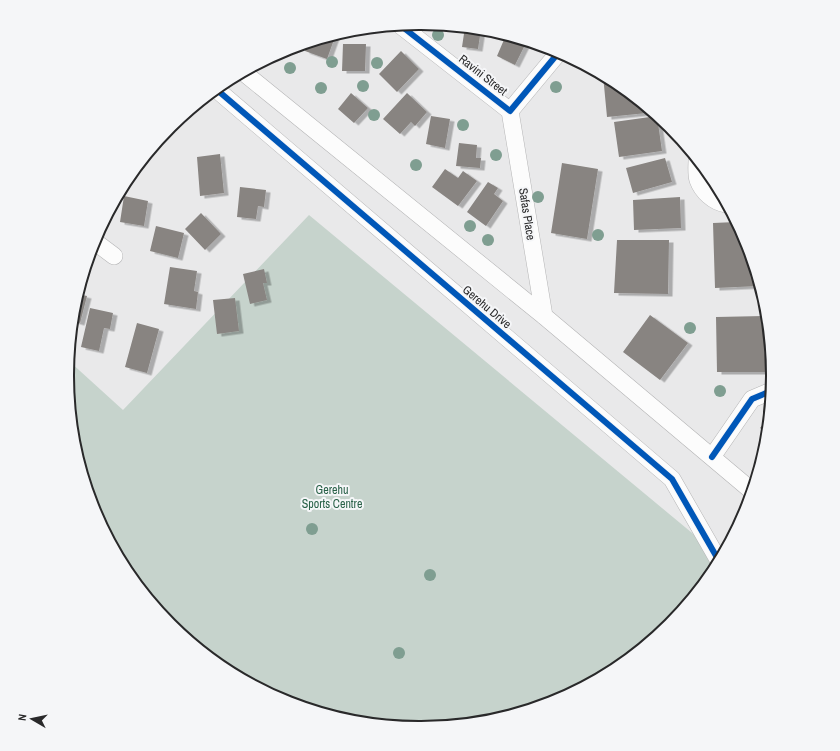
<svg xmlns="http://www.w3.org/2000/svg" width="840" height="751" viewBox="0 0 840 751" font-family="'Archivo Narrow',sans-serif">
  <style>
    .green { fill: #c6d3cc }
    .building { fill: #888481; filter: url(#shadow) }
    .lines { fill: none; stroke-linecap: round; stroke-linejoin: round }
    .minor-casing { stroke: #b4b4b5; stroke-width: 18 }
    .minor { stroke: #fcfcfc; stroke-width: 17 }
    .cycleway-casing { stroke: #f5f6f8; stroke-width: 8 }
    .cycleway { stroke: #0057b8; stroke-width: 6 }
    .tree { fill: #7f9e91 }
    .labels { text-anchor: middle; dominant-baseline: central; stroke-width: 4; stroke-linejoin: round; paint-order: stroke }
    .street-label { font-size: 12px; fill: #29292a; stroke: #f5f6f8 }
    .park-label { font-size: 12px; fill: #296148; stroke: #f5f6f8 }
    .rim { fill: none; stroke: #29292a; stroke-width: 2 }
  </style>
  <defs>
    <filter id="shadow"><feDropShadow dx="4.5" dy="2.5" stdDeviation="0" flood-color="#0004"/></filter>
  </defs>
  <rect width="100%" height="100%" fill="#e9e9ea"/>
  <path class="green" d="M309 215 721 557 713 572 669 625 616 669 555 701 489 721 420 728 351 721 285 701 224 668 171 625 127 571 94 510 74 444 68 375 69 361 123 410Z"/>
  <path class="building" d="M465 27 481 29 478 49 462 47Z
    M336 34 327 59 305 51 308 43Z
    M506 35 526 43 515 65 497 56Z
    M343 44H366L365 71H342Z
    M401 51 419 69 397 92 379 74Z
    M603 75 616 83 647 108V113L607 117Z
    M351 93 368 108 354 123 338 109Z
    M407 93 427 112 415 126 411 122 400 134 383 119Z
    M431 116 450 119 445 148 426 144Z
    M657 116 662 151 619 157 614 122Z
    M459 143 477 145 476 158H481L480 168 456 166Z
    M220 154 224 193 200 196 197 157Z
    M665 158 672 182 633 193 626 168Z
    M562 163 598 169 587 239 551 233Z
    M445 169 458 178 463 171 477 181 458 206 432 187Z
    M488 182 498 188 494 194 503 201 486 226 467 212Z
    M240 187 266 190 264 207 258 206 256 219 237 217Z
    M124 196 148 201 144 226 120 222Z
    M680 197 681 228 634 230 633 200Z
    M201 213 221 234 205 250 185 229Z
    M736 222 746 241 759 286 715 288 713 223Z
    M156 226 184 233 178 258 150 251Z
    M617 240H669L668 294 614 293Z
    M170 267 197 271 194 291 198 292 196 309 164 304Z
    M264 269 267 283H263L267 300 250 304 243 274Z
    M78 294 87 296 80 323 73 321 74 307Z
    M235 298 239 331 217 334 213 300Z
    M90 308 113 313 110 329 104 328 99 351 81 347Z
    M650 315 688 343 660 380 623 352Z
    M767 316 772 372H717L716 317Z
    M137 323 159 329 147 373 125 367Z
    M768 418 767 434 760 428Z"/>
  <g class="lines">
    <defs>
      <path id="minor" d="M400 25 510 111 559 52
        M243 72 544 316 752 491
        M216 89 672 479 719 561
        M510 111 544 316
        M697 160C697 166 696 174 698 180 702 191 713 202 726 204
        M94 241 114 256
        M712 457 752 399 771 391"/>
    </defs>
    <use href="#minor" class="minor-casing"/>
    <use href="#minor" class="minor"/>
    <defs>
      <path id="cycleway" d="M400 25 510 111 559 52
        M216 89 672 479 719 561
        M712 457 752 399 771 391"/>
    </defs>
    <use href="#cycleway" class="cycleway-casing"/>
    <use href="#cycleway" class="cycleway"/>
  </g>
  <g class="tree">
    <circle cx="438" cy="35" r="6"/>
    <circle cx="332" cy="62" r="6"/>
    <circle cx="377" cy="63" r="6"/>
    <circle cx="290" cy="68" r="6"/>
    <circle cx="363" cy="86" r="6"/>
    <circle cx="556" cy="87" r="6"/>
    <circle cx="321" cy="88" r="6"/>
    <circle cx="374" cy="115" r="6"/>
    <circle cx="463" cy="125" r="6"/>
    <circle cx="496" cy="155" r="6"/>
    <circle cx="416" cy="165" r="6"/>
    <circle cx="538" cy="197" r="6"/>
    <circle cx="470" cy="226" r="6"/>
    <circle cx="598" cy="235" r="6"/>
    <circle cx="488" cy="240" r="6"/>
    <circle cx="690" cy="328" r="6"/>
    <circle cx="720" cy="391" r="6"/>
    <circle cx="312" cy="529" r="6"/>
    <circle cx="430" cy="575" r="6"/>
    <circle cx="399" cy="653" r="6"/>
  </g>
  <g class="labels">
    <g class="street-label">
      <text transform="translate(483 75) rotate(38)">Ravini Street</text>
      <text transform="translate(527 214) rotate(81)">Safas Place</text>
      <text transform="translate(487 307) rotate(40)">Gerehu Drive</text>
    </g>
    <g class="park-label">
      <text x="332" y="490">Gerehu<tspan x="332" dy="14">Sports Centre</tspan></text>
    </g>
  </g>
  <path d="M0 0H840V751H0ZM419 30H421A345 345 0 0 1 766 375V376A345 345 0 0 1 421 721H419A345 345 0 0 1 74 376V375A345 345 0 0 1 419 30Z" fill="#f5f6f8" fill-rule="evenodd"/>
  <path class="rim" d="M419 30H421A345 345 0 0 1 766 375V376A345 345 0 0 1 421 721H419A345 345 0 0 1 74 376V375A345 345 0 0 1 419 30Z"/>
  <g transform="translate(32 719) rotate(279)" stroke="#f5f6f8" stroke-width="3" paint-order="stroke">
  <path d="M0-3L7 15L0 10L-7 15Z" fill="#29292a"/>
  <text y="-6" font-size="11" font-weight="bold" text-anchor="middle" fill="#29292a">N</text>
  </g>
</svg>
